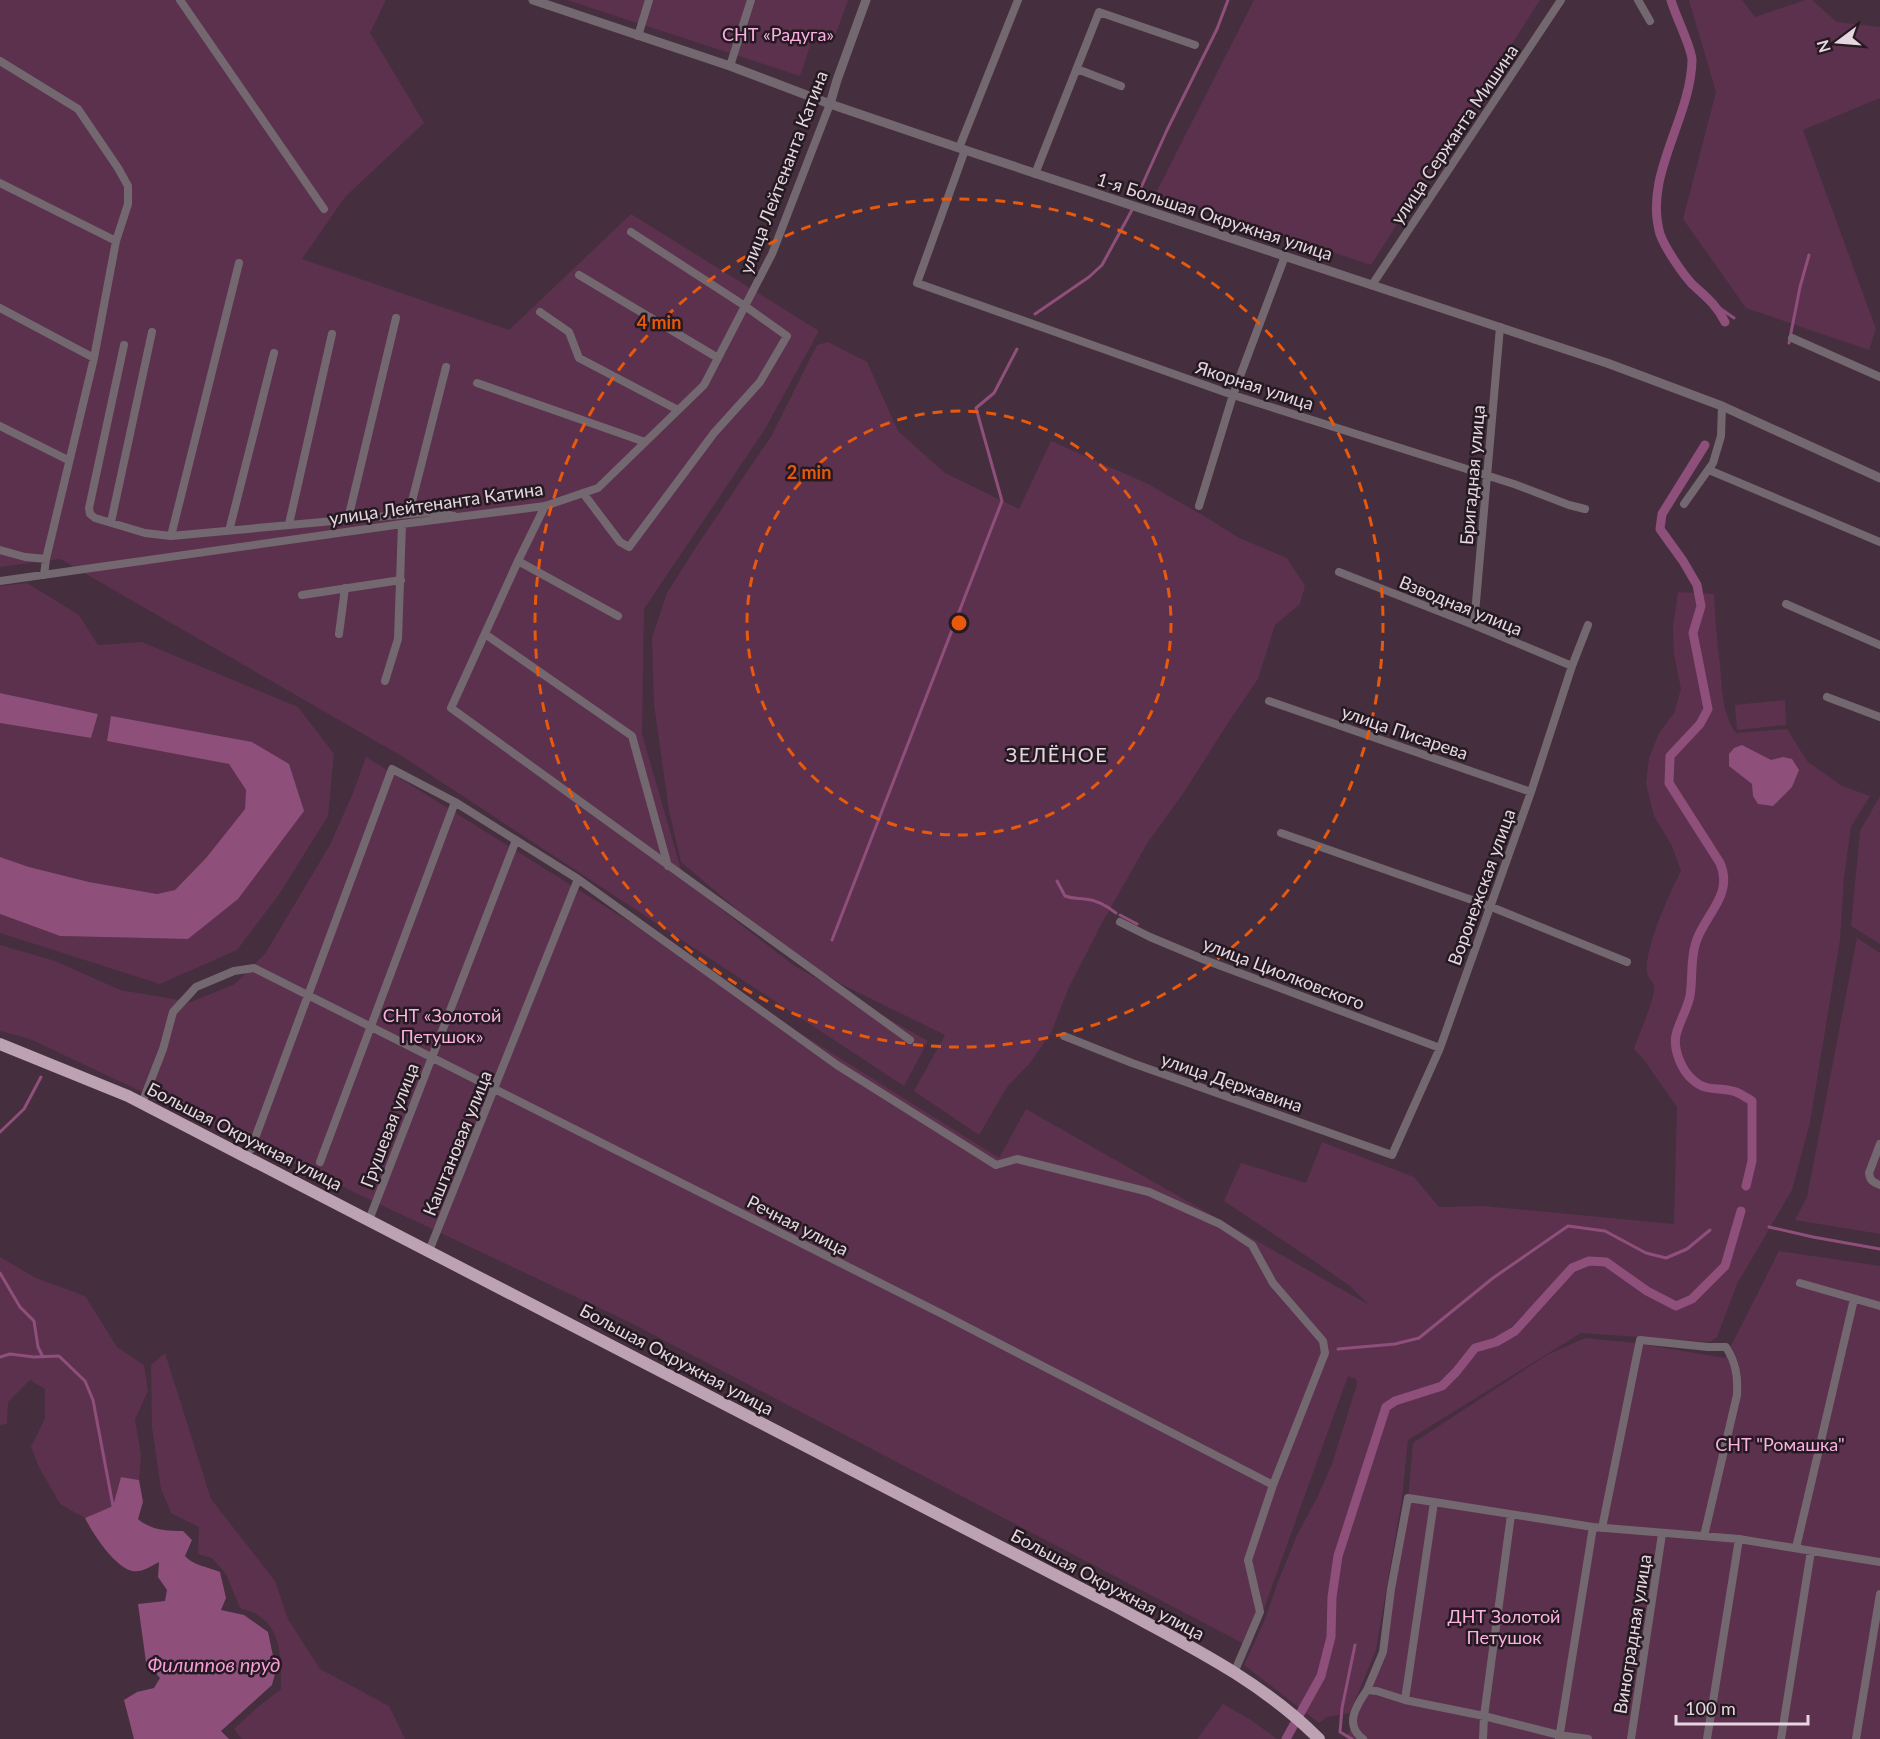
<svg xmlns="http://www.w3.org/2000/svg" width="1880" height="1739" viewBox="0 0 1880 1739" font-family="Lato,sans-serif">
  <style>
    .green { fill: #5c314e }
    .water { fill: #8f4f7b }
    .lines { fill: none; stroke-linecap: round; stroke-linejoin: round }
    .stream { stroke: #8f4f7b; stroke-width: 3 }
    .canal { stroke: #8f4f7b; stroke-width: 9 }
    .minor { stroke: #746870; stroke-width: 8 }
    .tertiary { stroke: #746870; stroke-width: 9 }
    .trunk { stroke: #bca2b2; stroke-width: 12 }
    .ring { fill: none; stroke: #e8590c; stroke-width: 3; stroke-dasharray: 10 8 }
    .labels { text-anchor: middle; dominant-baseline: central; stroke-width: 5; stroke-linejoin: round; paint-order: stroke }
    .park-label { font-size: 18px; fill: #fbb1e2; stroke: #251a21 }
    .street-label { font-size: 18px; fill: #e5d6df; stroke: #251a21 }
    .neighbourhood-label { font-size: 20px; letter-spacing: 1.5px; fill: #e5d6df; stroke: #251a21 }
    .water-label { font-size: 20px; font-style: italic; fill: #f79bd9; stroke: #251a21 }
    .centre { fill: #e8590c; stroke: #251a21; stroke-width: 3 }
    .ring-label { font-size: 18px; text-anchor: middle; font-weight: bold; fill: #e8590c; stroke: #251a21; stroke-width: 5; stroke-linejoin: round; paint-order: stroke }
  </style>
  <rect width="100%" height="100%" fill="#452e3e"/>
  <path class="green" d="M0 0H386L370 33 424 123 345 197 302 259 509 330 631 214 819 331 765 429 644 609 642 734 684 880 793 965 928 1041 904 1086 405 758 60 559 0 567Z
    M567 0H848L833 41 812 40 800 76Z
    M1254 0H1540L1371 265 1156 193Z
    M1689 0H1742L1755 17 1805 0H1812L1837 22 1880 27V98L1803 130 1876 329 1869 350 1746 308 1683 219 1716 92Z
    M828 342 867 362 898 431 945 473 1019 509 1051 441 1148 484 1209 519 1239 538 1287 558 1305 586 1300 604 1275 625 1258 679 1232 717 1184 792 1148 842 1103 921 1069 987 1051 1033 1029 1064 1007 1087 979 1135 914 1091 945 1035 843 985 804 961 752 922 681 862 669 811 654 704 652 638 667 593 696 547 772 435 817 345Z
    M27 583 79 615 98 645 142 642 298 707 334 754 328 816 278 896 237 950 160 984 0 933V914L60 936 188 939 289 764 107 741 229 764 246 790 245 809 206 858 175 890 157 894 89 882 29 867 0 857V723L91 738 98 714 0 693V586Z
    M1678 592 1714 594C1715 618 1717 641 1720 665 1722 688 1722 714 1736 733L1787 729 1807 761 1842 786 1870 796 1851 827 1844 877 1840 940 1810 1122 1792 1190 1737 1284 1717 1337 1710 1342 1581 1333 1408 1440 1402 1498 1376 1650 1350 1713 1327 1717 1319 1723 1244 1665 1264 1622 1278 1582 1297 1535 1317 1498 1332 1464 1357 1384 1356 1379 1348 1376 1250 1647 629 1322 30 1039 0 1031V945L55 961 120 990 191 1002 235 984 265 954 330 845 353 793 366 757 694 962 749 1001 999 1158 1026 1109 1369 1305 1350 1286 1317 1263 1224 1201 1241 1163 1306 1183 1322 1142 1414 1177 1439 1207 1484 1206 1674 1224 1677 1107 1644 1060 1634 1049C1638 1035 1656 998 1654 986 1653 981 1648 978 1647 973 1644 949 1669 894 1681 871L1672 846 1654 816 1646 784 1649 758 1659 733 1674 713 1681 689 1674 654 1673 628Z
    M1785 700 1786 725 1737 730 1735 705Z
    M1880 796V944L1851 926 1860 831Z
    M1857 938 1880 953V1234L1795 1220 1807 1197Z
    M1779 1251 1880 1266V1739H1345L1353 1725 1380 1651 1408 1498 1413 1443 1547 1355 1585 1338 1635 1343 1725 1358Z
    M0 1257 36 1278 85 1296 117 1347 144 1365 148 1391 135 1420 141 1455 139 1480 121 1477 113 1506 85 1518 60 1504 39 1467 31 1447 45 1418V1389L30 1380 8 1402 7 1424 0 1425Z
    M165 1353 211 1499 275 1581 288 1619 320 1669 389 1706 405 1739H242L234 1729 259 1706 281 1689C281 1663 283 1631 258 1615 253 1611 245 1610 240 1608L226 1574 212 1558 198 1554 199 1527 171 1513 161 1489 152 1427 151 1365Z
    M1223 1704 1251 1720 1277 1739H1197Z"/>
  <path class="water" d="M0 693 98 714 91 738 0 723Z
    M111 716 252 742 289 764 304 811 238 899 188 939 60 936 0 914V857L29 867 89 882 157 894 175 890 206 858 245 809 246 790 229 764 107 741Z
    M1742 745 1771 760 1783 757 1792 759 1799 770 1792 787 1773 806 1758 804 1753 796 1752 784 1729 766V754L1734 748Z
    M121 1477 139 1480 143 1502 138 1519C151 1530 165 1531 183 1531L192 1540 185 1556C192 1565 208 1567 220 1572L226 1598 221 1610 244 1615 268 1632 276 1670 272 1685 221 1731 229 1739H134L124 1700 137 1692 154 1688 160 1678 146 1662 138 1604 165 1601 167 1590 158 1577 159 1562C151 1566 142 1573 132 1571 114 1566 93 1534 85 1518L113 1506Z"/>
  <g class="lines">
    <path class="stream" d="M1139 192 1167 130 1217 29 1228 0
      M1718 307 1734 318
      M1035 314 1089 277 1102 265 1132 210
      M1789 343 1800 287 1809 255
      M1057 881 1065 896C1073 899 1078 898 1085 899 1097 900 1107 906 1116 913
      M1120 915 1137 924
      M832 940 1002 501 976 408 994 393 1017 349
      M0 1132 24 1109 41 1077
      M1769 1227 1813 1237 1880 1249
      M0 1273 20 1307 34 1321 38 1347 43 1357
      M1338 1349 1395 1344 1419 1338 1493 1278 1568 1226 1605 1231 1646 1253 1666 1258 1687 1249 1710 1230
      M0 1357 10 1354 34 1357 59 1356 85 1381 93 1400 113 1506
      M1352 1739 1340 1732 1342 1708 1355 1645"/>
    <path class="canal" d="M1671 0C1675 15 1692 48 1692 60 1691 119 1643 175 1660 234 1665 248 1682 273 1692 284 1706 297 1716 304 1725 322
      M1705 445 1662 514 1660 529 1683 561 1697 585 1701 606 1693 633 1708 709 1700 724 1670 756 1669 783 1720 863C1734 895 1705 914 1696 942 1690 959 1693 978 1690 996 1687 1010 1679 1022 1676 1035 1673 1050 1682 1071 1693 1080 1707 1093 1720 1086 1736 1092 1741 1094 1747 1098 1752 1101V1161L1746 1186
      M1286 1739 1321 1676 1331 1637 1332 1597 1338 1556 1386 1407 1395 1401 1442 1386 1456 1372 1475 1348 1496 1342 1515 1331 1572 1268 1589 1261 1606 1262 1647 1291 1676 1306 1692 1299 1725 1266 1741 1211"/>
    <path class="minor" d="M180 0 324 209
      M1638 0 1650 21
      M638 36 649 0
      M0 61 78 109 118 168 128 186V204L116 241 94 358 46 559
      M730 66 751 0
      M1077 69 1121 86
      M959 148 1018 0
      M965 150 917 283 1233 395 1514 484 1569 505 1585 509
      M1035 174 1099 12 1195 45
      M0 183 116 241
      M579 275 718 358
      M1372 285 1561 0
      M0 308 94 358
      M540 312 569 332 579 358 678 410
      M1792 338 1880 377
      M124 345 89 508 90 514 95 518 145 533 171 536 431 512 454 516
      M477 383 645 442
      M0 426 68 460
      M1709 470 1880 542
      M583 493 620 542 629 547 714 433 760 382 787 336 745 306 631 232
      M1684 504 1713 463 1721 436 1722 406
      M545 506 518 561 451 708 910 1040
      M1199 506 1233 395 1285 256
      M409 513 446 367
      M348 519 396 318
      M111 522 152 332
      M289 524 332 334
      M229 531 274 353
      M171 536 239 263
      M0 550 25 557 46 559 44 575
      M518 561 618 616
      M1339 572 1474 625 1572 666
      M0 581 402 524 545 506 598 488 704 385 772 254 830 104
      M302 595 401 580
      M1786 604 1880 645
      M1474 625 1500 327
      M339 634 345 588
      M485 634 632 736 668 866
      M385 681 398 639 402 524
      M1827 697 1880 717
      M1269 701 1531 792
      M1281 833 1489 906 1627 962
      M1120 922 1150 937 1205 960 1440 1048
      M1064 1036 1132 1063 1392 1155 1440 1048 1531 792 1572 666 1588 625
      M142 1103 163 1049 173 1012 196 987 234 971 254 968 944 1315 1273 1485
      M1880 1144 1869 1173C1870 1181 1873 1182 1880 1185
      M251 1149 392 769 455 802 578 879 837 1065 996 1165 1017 1159 1149 1192 1220 1224 1252 1245 1273 1283 1323 1341 1325 1353 1273 1485 1248 1560 1260 1612 1234 1673
      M320 1162 455 802
      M369 1220 516 840
      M429 1251 578 879
      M1800 1283 1880 1306
      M1602 1528 1640 1340 1708 1347H1726C1736 1363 1738 1376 1737 1395L1704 1536
      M1796 1548 1854 1299
      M1367 1690 1383 1652 1391 1589 1408 1498 1434 1502
      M1363 1739C1344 1725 1356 1706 1367 1690L1377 1691 1405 1700
      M1483 1739 1484 1716 1511 1515
      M1559 1739 1593 1527
      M1588 1739 1559 1735 1484 1716 1405 1700 1434 1502 1593 1527 1739 1539 1880 1562
      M1631 1739 1662 1534
      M1707 1739 1739 1539
      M1781 1739 1811 1551
      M1856 1739 1880 1594"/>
    <path class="tertiary" d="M533 0 730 66 830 104 959 148 1607 363 1722 406 1880 478
      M830 104 837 80 866 0"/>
    <path class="trunk" d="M0 1044 128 1096 1117 1607C1187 1645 1262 1681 1319 1739"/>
  </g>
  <g class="ring">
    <circle cx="959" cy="623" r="212"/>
    <circle cx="959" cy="623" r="424"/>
  </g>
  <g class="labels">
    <g class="park-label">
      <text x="778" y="34">СНТ «Радуга»</text>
      <text x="442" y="1015">СНТ «Золотой<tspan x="442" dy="21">Петушок»</tspan></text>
      <text x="1780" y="1444">СНТ "Ромашка"</text>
      <text x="1504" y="1616">ДНТ Золотой<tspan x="1504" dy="21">Петушок</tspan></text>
    </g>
    <g class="street-label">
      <text transform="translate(1454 134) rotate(-56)">улица Сержанта Мишина</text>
      <text transform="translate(783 172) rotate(-69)">улица Лейтенанта Катина</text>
      <text transform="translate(1215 216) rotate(18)">1-я Большая Окружная улица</text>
      <text transform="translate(1255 385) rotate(18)">Якорная улица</text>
      <text transform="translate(1472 475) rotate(-85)">Бригадная улица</text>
      <text transform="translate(436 503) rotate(-8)">улица Лейтенанта Катина</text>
      <text transform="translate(1461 605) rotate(22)">Взводная улица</text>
      <text transform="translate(1405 732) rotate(19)">улица Писарева</text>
      <text transform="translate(1481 887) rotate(-70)">Воронежская улица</text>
      <text transform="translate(1284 973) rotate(21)">улица Циолковского</text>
      <text transform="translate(1232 1082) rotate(19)">улица Державина</text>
      <text transform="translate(389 1125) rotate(-69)">Грушевая улица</text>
      <text transform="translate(245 1136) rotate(27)">Большая Окружная улица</text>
      <text transform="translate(457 1143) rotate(-68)">Каштановая улица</text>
      <text transform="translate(798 1225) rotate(27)">Речная улица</text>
      <text transform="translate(677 1359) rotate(28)">Большая Окружная улица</text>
      <text transform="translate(1108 1584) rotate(28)">Большая Окружная улица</text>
      <text transform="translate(1632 1634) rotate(-81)">Виноградная улица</text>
    </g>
    <g class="neighbourhood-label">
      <text x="1057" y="754">ЗЕЛЁНОЕ</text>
    </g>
    <g class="water-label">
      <text x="214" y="1664">Филиппов пруд</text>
    </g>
  </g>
  <circle cx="959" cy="623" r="9" class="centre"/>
  <g class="ring-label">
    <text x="659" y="329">4 min</text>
    <text x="809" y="479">2 min</text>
  </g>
  <g transform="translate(1838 42) rotate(254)" stroke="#251a21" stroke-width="4.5" paint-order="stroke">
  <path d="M0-4.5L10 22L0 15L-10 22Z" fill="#e5d6df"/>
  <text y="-9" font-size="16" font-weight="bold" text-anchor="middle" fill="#e5d6df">N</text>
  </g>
  <path d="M1676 1715v9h132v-9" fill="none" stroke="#e5d6df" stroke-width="3"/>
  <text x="1685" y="1715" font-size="18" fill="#e5d6df" stroke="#251a21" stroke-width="4.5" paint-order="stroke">100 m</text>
</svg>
